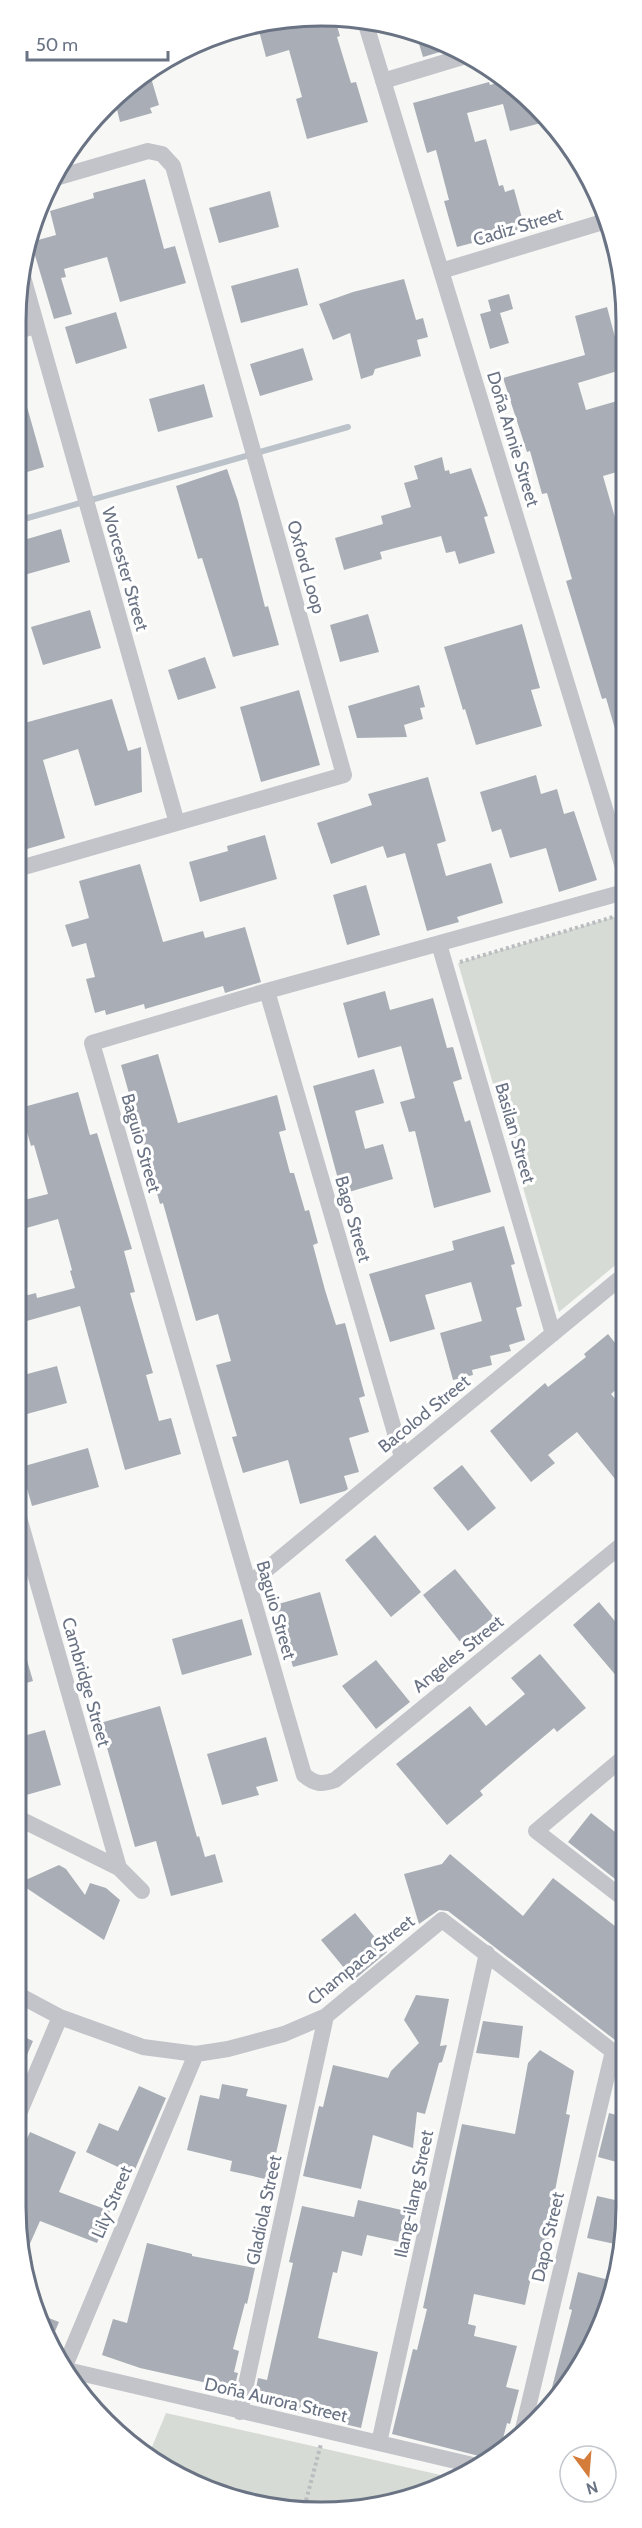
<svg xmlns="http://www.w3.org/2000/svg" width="642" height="2528" viewBox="0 0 642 2528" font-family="Cabin,sans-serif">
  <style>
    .green { fill: #d6dcd5 }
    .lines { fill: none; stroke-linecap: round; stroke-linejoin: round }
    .stream { stroke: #bbc2c9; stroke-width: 6 }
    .building { fill: #a9aeb6 }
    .path { stroke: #babcbf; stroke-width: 4; stroke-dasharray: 3 3; stroke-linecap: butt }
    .street { stroke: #c2c4c9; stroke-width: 16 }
    .labels { text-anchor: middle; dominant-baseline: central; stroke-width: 6; stroke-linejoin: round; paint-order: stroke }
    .street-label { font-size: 18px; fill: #6a7384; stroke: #fff }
    .rim { fill: none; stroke: #6a7384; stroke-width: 3 }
  </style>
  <rect width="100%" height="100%" fill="#f7f8f5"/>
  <path class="green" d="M620 915 624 929V1258L559 1312 458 963Z
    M166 2413 454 2478 419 2497 301 2512 185 2481 149 2454Z"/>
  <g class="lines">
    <path class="stream" d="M17 521 348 427"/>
  </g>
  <path class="building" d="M335 19 340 36 337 37 351 83 356 82 368 122 307 139 296 99 302 97 289 50 266 57 258 27 271 24Z
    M416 34 457 47 423 57Z
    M149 71 159 105 150 108 152 113 120 122 115 101 135 78Z
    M504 81 538 105 549 121 510 131 503 104 467 113 475 142 486 139 499 186 503 185 505 192 514 189 525 229 457 247 444 201 449 200 436 150 427 153 413 103 489 82 490 85Z
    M145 179 164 249 175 246 186 283 120 302 107 257 64 269 66 277 61 278 72 314 54 319 31 242 56 235 50 211 94 198 93 193Z
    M270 191 279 227 219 243 209 208Z
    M298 268 308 305 241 323 231 286Z
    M404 279 416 320 423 318 428 337 417 340 421 356 375 369 373 375 361 379 350 333 333 340 319 304 353 292Z
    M509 294 513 309 500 313 509 343 490 349 480 314 491 311 488 300Z
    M607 307 616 341 624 339V369L578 383 586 410 624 399V470L603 476 616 521 619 520 624 538V559L618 561 624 581V745L620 746 606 698 602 699 566 581 572 579 547 493 542 494 530 451 527 452 503 378 585 355 575 316Z
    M116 312 127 348 76 364 65 327Z
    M303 348 313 380 260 396 250 364Z
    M204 384 213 417 158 432 149 399Z
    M22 389 44 467 17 475 18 390Z
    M442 457 445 471 449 470 450 474 471 468 488 516 484 517 495 553 459 564 455 551 446 553 441 536 380 552 382 559 344 570 335 538 383 524 381 516 411 507 404 483 418 479 414 466Z
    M227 469 238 501 265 607 268 606 279 645 233 657 202 558 198 559 176 486Z
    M61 529 70 562 17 577V542Z
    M90 610 101 648 43 665 31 627Z
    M368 614 379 652 340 662 330 625Z
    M522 624 540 688 531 690 542 726 476 745 465 709 463 710 444 647Z
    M205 657 216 688 178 700 168 670Z
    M419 685 425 707 420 708 423 719 404 725 407 737 357 738 348 706Z
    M299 690 320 765 261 782 240 707Z
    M112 699 128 751 141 747 142 792 95 806 78 749 43 760 65 838 27 849 17 815V725Z
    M536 775 541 794 557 789 564 814 574 811 597 880 559 892 546 848 510 858 501 829 492 832 480 792Z
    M428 777 446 841 437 844 446 876 491 863 503 903 457 917 459 922 427 931 405 853 387 858 383 846 331 864 317 823 372 805 368 794Z
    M265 835 277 879 200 902 189 862 228 851 227 846Z
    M140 864 163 942 203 931 205 938 245 927 261 982 225 993 223 986 145 1009 144 1004 106 1015 105 1010 95 1013 86 979 95 977 86 943 72 947 65 925 89 918 79 881Z
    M366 885 380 935 347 945 333 895Z
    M385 991 390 1010 433 998 447 1048 453 1047 462 1079 453 1082 465 1122 470 1120 491 1192 434 1208 415 1131 409 1132 400 1102 415 1098 401 1046 358 1058 343 1003Z
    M158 1054 178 1123 277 1095 286 1130 279 1132 290 1173H294L305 1211 309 1210 318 1243 313 1245 325 1290 336 1325 345 1323 365 1396 359 1398 369 1432 349 1438 359 1472 344 1476 348 1489 345 1491 300 1504 288 1460 243 1473 232 1437 237 1436 216 1365 231 1361 218 1314 196 1321 163 1203 160 1204 121 1065Z
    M374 1069 384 1103 355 1111 365 1149 383 1144 393 1179 342 1194 313 1086Z
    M78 1092 90 1135 97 1133 132 1249 124 1251 135 1292 130 1293 153 1373 146 1375 159 1421 171 1418 181 1454 125 1470 80 1306 16 1324V1298L36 1293 37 1298 75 1288 70 1271 72 1270 58 1219 16 1231V1202L48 1194 34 1145 31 1146 20 1108Z
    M504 1226 515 1264 511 1265 522 1306 516 1308 525 1340 509 1345 511 1351 490 1356 492 1365 472 1370 473 1375 453 1380 440 1333 482 1321 471 1282 425 1295 435 1329 390 1342 369 1274 454 1250 452 1241Z
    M608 1334 624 1354V1383L611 1394 624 1409 615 1416 624 1427V1490L577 1432 548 1455 555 1463 531 1482 490 1431 545 1383 548 1387 586 1357 584 1354Z
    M57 1366 67 1403 16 1417V1377Z
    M88 1448 99 1487 32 1506 21 1467Z
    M462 1465 496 1508 468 1531 433 1488Z
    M375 1535 421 1592 391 1617 345 1560Z
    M455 1569 494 1617 461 1643 423 1595Z
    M320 1592 338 1655 293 1667 275 1605Z
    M599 1602 624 1632V1685L573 1625Z
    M242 1619 252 1655 182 1675 172 1639Z
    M16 1636H20L33 1681 16 1686Z
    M540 1654 586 1708 557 1732 554 1728 515 1761 480 1791 483 1795 447 1825 396 1764 470 1706 486 1726 525 1694 511 1678Z
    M376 1660 410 1702 376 1729 342 1686Z
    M160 1706 197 1837 199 1836 205 1857 215 1854 223 1882 171 1896 156 1841 135 1847 100 1723Z
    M45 1730 61 1785 16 1798V1738Z
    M266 1737 278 1781 256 1787 259 1795 222 1805 207 1754Z
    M591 1813 624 1839V1886L568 1842Z
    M450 1854 523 1916 553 1878 624 1933V2047L448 1911 439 1910 419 1924 404 1874 442 1864Z
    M59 1865 66 1869 85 1895 90 1883 106 1888 120 1900 104 1940 19 1883Z
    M355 1913 387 1952 354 1980 321 1940Z
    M416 1995 449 1999 440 2046 447 2045 442 2062 439 2063 425 2114 417 2112 413 2148 373 2135 361 2189 303 2176 319 2106 323 2107 333 2065 388 2078 391 2071 419 2043 404 2020Z
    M483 2021 523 2026 519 2058 476 2053Z
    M15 2033 33 2041 15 2083Z
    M540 2050 574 2071 566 2114 570 2115 547 2231H550L542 2270 533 2268 525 2305 474 2294 468 2324 476 2326 474 2336 517 2346 506 2387 519 2390 510 2424 507 2423 499 2454 486 2461 479 2456 392 2434 413 2349 417 2350 427 2309 423 2308 462 2124 515 2134 528 2063Z
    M222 2084 248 2089 246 2096 287 2105 270 2180 230 2171 232 2161 187 2150 200 2095 219 2099Z
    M139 2086 166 2098 133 2174 86 2152 99 2123 118 2131Z
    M609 2113 624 2117V2164L598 2157Z
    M30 2132 76 2152 59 2192 110 2211 97 2243 40 2221 25 2255 15 2207V2165Z
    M597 2196 624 2202V2246L587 2238Z
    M358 2200 406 2211 399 2242 367 2235 362 2256 342 2251 337 2273 333 2272 318 2338 378 2352 361 2428 255 2403 257 2394H255L258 2378 267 2380 293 2263 289 2262 302 2206 354 2217Z
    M147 2243 192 2254V2256L255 2268 247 2304 245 2303 233 2349 239 2351 234 2372 238 2373 234 2389 140 2368 102 2355 113 2319 127 2323Z
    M578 2272 613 2281 586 2360 548 2403 572 2310 569 2309Z
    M36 2313 59 2322 50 2343 38 2324Z"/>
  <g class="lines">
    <path class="path" d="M460 962 620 915 624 929
      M303 2512 321 2444"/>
    <path class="street" d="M364 18 624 871
      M383 81 469 55
      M21 270 177 823
      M441 271 606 221
      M18 331 35 326
      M17 869 344 775 173 166 162 154 148 151 52 179
      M439 944 553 1334
      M267 991 402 1457
      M16 1507 119 1868
      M624 1543 335 1780C321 1785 315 1784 304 1775L92 1043 267 991 624 892
      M249 1584 624 1275
      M16 1817 119 1868 142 1891
      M624 1899 536 1831 624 1757
      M15 1993 60 2017 143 2047 196 2054 228 2049 284 2034 326 2016 442 1920 624 2060
      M15 2123 60 2017
      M65 2366 196 2054
      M67 2370 477 2466
      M240 2412 326 2016
      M522 2433 613 2051
      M379 2443 487 1953"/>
  </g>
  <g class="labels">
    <g class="street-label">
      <text transform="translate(518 227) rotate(-17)">Cadiz Street</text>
      <text transform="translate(513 439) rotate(73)">Doña Annie Street</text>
      <text transform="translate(306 567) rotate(74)">Oxford Loop</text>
      <text transform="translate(125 569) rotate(74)">Worcester Street</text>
      <text transform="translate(515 1133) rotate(74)">Basilan Street</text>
      <text transform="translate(141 1143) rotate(74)">Baguio Street</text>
      <text transform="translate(353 1219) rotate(74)">Bago Street</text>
      <text transform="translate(424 1414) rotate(-39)">Bacolod Street</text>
      <text transform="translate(276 1610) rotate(74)">Baguio Street</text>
      <text transform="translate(458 1654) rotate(-39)">Angeles Street</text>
      <text transform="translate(86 1682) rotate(74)">Cambridge Street</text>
      <text transform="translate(361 1960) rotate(-39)">Champaca Street</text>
      <text transform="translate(414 2194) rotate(-78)">Ilang-ilang Street</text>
      <text transform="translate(112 2202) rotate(-67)">Lily Street</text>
      <text transform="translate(264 2210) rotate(-78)">Gladiola Street</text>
      <text transform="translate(548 2237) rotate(-77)">Dapo Street</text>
      <text transform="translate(276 2400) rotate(13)">Doña Aurora Street</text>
    </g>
  </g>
  <path d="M0 0H642V2528H0ZM321 26H321A295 295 0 0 1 616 321V2207A295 295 0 0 1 321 2502H321A295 295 0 0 1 26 2207V321A295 295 0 0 1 321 26Z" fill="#fff" fill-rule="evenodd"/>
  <path class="rim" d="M321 26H321A295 295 0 0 1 616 321V2207A295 295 0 0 1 321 2502H321A295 295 0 0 1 26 2207V321A295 295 0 0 1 321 26Z"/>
  <g transform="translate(588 2474) rotate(164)"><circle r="28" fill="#ffffff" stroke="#c3c7ce" stroke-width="1.5"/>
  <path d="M0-4.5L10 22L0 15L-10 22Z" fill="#d47c39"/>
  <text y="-9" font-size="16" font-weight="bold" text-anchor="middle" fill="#6a7384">N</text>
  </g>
  <path d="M27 51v9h141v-9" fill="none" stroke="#6a7384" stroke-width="3"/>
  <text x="36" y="51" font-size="18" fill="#6a7384" stroke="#ffffff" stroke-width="4.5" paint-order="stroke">50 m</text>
</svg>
